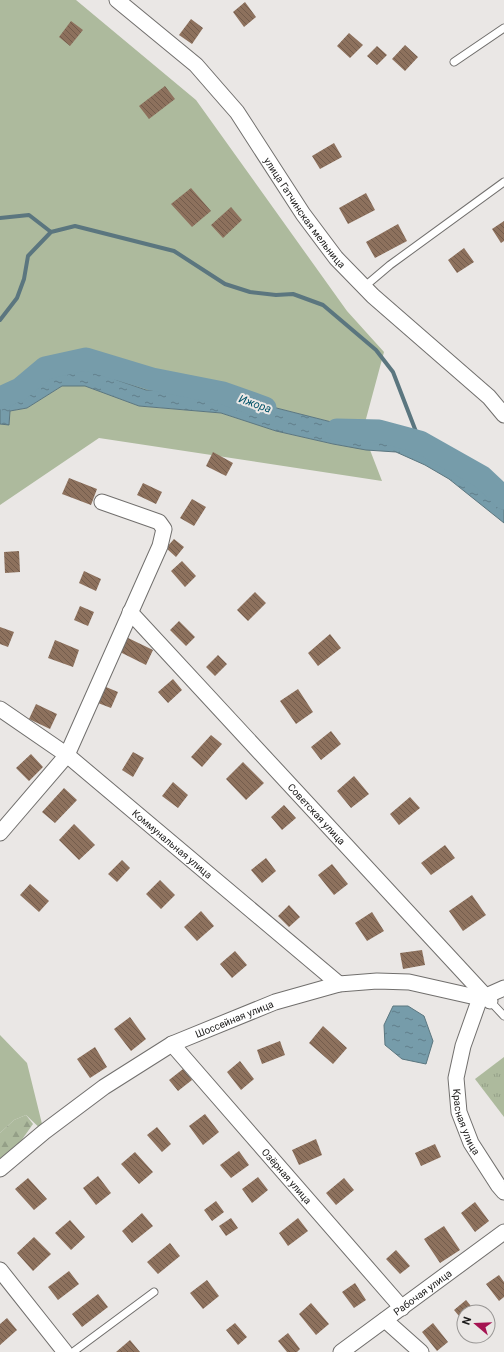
<svg xmlns="http://www.w3.org/2000/svg" width="504" height="1352" viewBox="0 0 504 1352" font-family="Roboto,sans-serif">
  <style>
    .grass { fill: #adba9d }
    .forest { fill: url(#forest-firs) }
    .park { fill: url(#park-tufts) }
    .water { fill: url(#water-ripples); stroke: #5b767f }
    .lines { fill: none; stroke-linecap: round; stroke-linejoin: round }
    .stream { stroke: #5b767f; stroke-width: 4 }
    .river { stroke: #769caa; stroke-width: 23 }
    .building { fill: url(#building-back-hatch) }
    .service-casing { stroke: #716f6d; stroke-width: 9 }
    .minor-casing { stroke: #716f6d; stroke-width: 17 }
    .service { stroke: #fff; stroke-width: 7 }
    .minor { stroke: #fff; stroke-width: 15 }
    .labels { text-anchor: middle; dominant-baseline: central; stroke-width: 4; stroke-linejoin: round; paint-order: stroke }
    .street-label { font-size: 10px; fill: #1d1c1b; stroke: #eae7e5 }
    .water-label { font-size: 11px; font-style: italic; fill: #005268; stroke: #eae7e5 }
  </style>
  <defs>
    <pattern id="forest-firs" width="22" height="20" patternUnits="userSpaceOnUse"><rect width="22" height="20" fill="#adba9d"/><path d="M5 1l3.5 6h-7zM16 11l3.5 6h-7z" fill="#949f87"/></pattern>
    <pattern id="park-tufts" width="24" height="20" patternUnits="userSpaceOnUse"><rect width="24" height="20" fill="#adba9d"/><path d="M3 7l-1-3M5 7V3M7 7l1-3M15 17l-1-3M17 17v-4M19 17l1-3" fill="none" stroke="#949f87"/></pattern>
    <pattern id="water-ripples" width="26" height="14" patternUnits="userSpaceOnUse"><rect width="26" height="14" fill="#769caa"/><path d="M2 4q2-2 4 0t4 0M15 11q2-2 4 0t4 0" fill="none" stroke="#607e8a"/></pattern>
    <pattern id="building-back-hatch" width="6" height="6" patternUnits="userSpaceOnUse"><rect width="6" height="6" fill="#8d715d"/><path d="M-1 5l2 2M0 0l6 6M5-1l2 2" fill="none" stroke="#735c4c"/></pattern>
  </defs>
  <rect width="100%" height="100%" fill="#eae7e5"/>
  <path class="grass" d="M0 0H76L196 100 347 311 384 352 363 430 241 399 208 393 146 390 117 380 89 365 52 369 0 394Z
    M62 386H86L139 406 221 413 276 431 333 444 370 450 382 481 99 438 0 505V424H9L10 411 27 408Z
    M0 1035 27 1063 44 1132 26 1115 14 1120 0 1133Z"/>
  <path class="forest" d="M26 1115 33 1124 21 1141 0 1160V1133L14 1120Z"/>
  <path class="park" d="M504 1057V1117L475 1079Z"/>
  <path class="water" d="M89 365 117 380 146 390 208 393 241 399 363 430 391 435 437 451 490 474 504 492V523L449 479 425 465 396 452 366 450 333 444 276 431 221 413 139 406 85 386H62L27 408 10 411 9 425 0 424V394L52 369Z
    M393 1006H408L424 1016 433 1041 426 1064 402 1059 385 1045 384 1025Z"/>
  <g class="lines">
    <path class="stream" d="M0 218 29 215 51 232
      M0 320 17 298 24 279 28 256 51 232 75 226 174 251 225 284 250 292 276 295 293 294 323 305 376 350 393 372 420 442"/>
    <path class="river" d="M0 398 20 389 45 368 86 359 152 379 223 393 265 408
      M337 430 379 431 420 442 482 477 504 498"/>
  </g>
  <path class="building" d="M245 2 256 17 244 27 233 12Z
    M191 19 203 28 192 44 179 35Z
    M71 21 83 30 70 46 59 37Z
    M349 33 363 45 350 58 337 46Z
    M405 45 418 57 405 71 392 59Z
    M377 46 387 55 377 65 367 56Z
    M165 86 175 99 149 119 139 106Z
    M334 143 342 157 320 169 312 156Z
    M191 188 211 211 192 227 171 204Z
    M366 193 375 210 348 224 339 208Z
    M231 207 242 220 223 238 211 225Z
    M504 221V241L501 243 492 229Z
    M398 224 407 241 375 258 366 242Z
    M464 248 474 262 457 273 448 260Z
    M213 452 233 463 226 476 206 466Z
    M69 478 97 489 91 505 62 494Z
    M143 483 162 492 156 504 137 495Z
    M192 499 206 507 194 526 180 518Z
    M174 539 184 547 176 557 166 548Z
    M19 551 20 572 5 573 4 552Z
    M182 561 196 576 185 587 171 571Z
    M84 571 101 579 96 591 79 583Z
    M255 592 266 603 248 621 237 610Z
    M80 606 94 612 88 626 74 620Z
    M179 621 195 637 186 646 170 630Z
    M0 627 14 632 8 647 0 644Z
    M330 634 341 648 318 666 308 653Z
    M126 637 153 650 146 665 118 651Z
    M55 640 79 650 73 667 48 658Z
    M218 655 227 664 215 676 206 667Z
    M173 679 182 690 168 703 158 692Z
    M106 687 118 692 111 708 98 703Z
    M298 689 313 712 296 724 280 701Z
    M36 704 57 714 50 729 29 719Z
    M331 731 341 744 321 760 311 747Z
    M211 735 222 744 202 767 191 757Z
    M133 752 144 758 133 777 122 770Z
    M31 754 43 767 29 781 16 768Z
    M243 762 264 783 246 800 226 779Z
    M354 776 369 794 351 808 337 791Z
    M173 782 188 795 178 808 162 796Z
    M64 788 77 800 55 823 42 812Z
    M410 797 420 808 399 825 390 814Z
    M284 805 296 818 282 830 271 817Z
    M74 824 95 845 79 860 59 840Z
    M445 845 455 858 431 875 421 863Z
    M266 858 276 871 262 883 251 870Z
    M122 860 130 868 117 882 108 874Z
    M332 864 348 884 334 895 318 875Z
    M160 880 175 895 161 909 146 894Z
    M30 884 49 901 39 912 20 895Z
    M472 895 486 915 463 931 449 911Z
    M289 905 300 917 289 927 278 916Z
    M201 911 214 926 197 941 184 927Z
    M372 912 384 931 367 941 355 923Z
    M422 950 425 965 403 969 400 953Z
    M235 951 247 965 232 978 220 964Z
    M130 1017 146 1039 131 1051 114 1029Z
    M323 1026 347 1048 333 1064 309 1043Z
    M280 1041 285 1055 262 1064 257 1050Z
    M95 1047 107 1067 90 1078 77 1059Z
    M240 1061 254 1079 241 1090 227 1072Z
    M183 1069 192 1080 178 1091 169 1080Z
    M205 1114 219 1132 203 1145 189 1126Z
    M157 1127 171 1144 162 1152 147 1135Z
    M316 1139 322 1155 299 1165 292 1150Z
    M435 1144 441 1157 421 1166 415 1153Z
    M239 1151 249 1165 231 1178 220 1165Z
    M135 1152 153 1172 139 1184 121 1164Z
    M98 1176 111 1193 96 1205 83 1188Z
    M258 1177 268 1190 252 1203 242 1189Z
    M28 1178 47 1199 34 1210 15 1189Z
    M344 1178 354 1190 336 1205 326 1193Z
    M216 1201 224 1212 212 1221 204 1210Z
    M475 1202 489 1221 475 1232 461 1213Z
    M142 1213 153 1226 132 1243 122 1231Z
    M231 1218 238 1228 226 1236 219 1226Z
    M298 1218 308 1231 288 1246 279 1233Z
    M70 1220 85 1237 71 1250 55 1233Z
    M444 1226 460 1250 440 1263 424 1239Z
    M34 1237 51 1254 33 1271 17 1253Z
    M170 1243 180 1256 158 1274 147 1262Z
    M396 1250 410 1266 400 1274 386 1259Z
    M69 1271 79 1284 58 1300 48 1287Z
    M499 1275 504 1282V1297L499 1301 486 1284Z
    M207 1280 219 1296 203 1309 190 1293Z
    M355 1283 366 1300 354 1308 342 1292Z
    M98 1294 108 1307 82 1327 72 1314Z
    M466 1300 476 1312H464V1322L454 1310Z
    M311 1303 329 1324 316 1335 299 1314Z
    M7 1318 17 1330 0 1345V1324Z
    M235 1323 247 1337 238 1345 226 1330Z
    M433 1323 448 1342 437 1351 422 1332Z
    M288 1333 300 1349 297 1352H287L278 1341Z
    M130 1340 140 1352H116Z"/>
  <g class="lines">
    <defs>
      <path id="service" d="M454 62 504 28
        M364 287 390 265 504 182
        M490 1001 504 1016
        M73 1352 154 1292"/>
      <g id="minor">
        <path id="s1" d="M117 0 196 65 216 88 237 112 303 214 336 258 373 296 489 397 504 415"/>
        <path id="s2" d="M130 612 490 1001"/>
        <path id="s3" d="M0 709 67 755 339 984"/>
        <path d="M0 833 67 755 160 546 164 529 159 522 102 502"/>
        <path id="s4" d="M480 998 463 1046 456 1078 459 1112 471 1143 498 1185 504 1192"/>
        <path id="s5" d="M172 1044 402 1308"/>
        <path id="s6" d="M0 1169 44 1132 104 1087 172 1044 275 1002 339 984 377 981 409 982 480 998 486 996 504 988"/>
        <path d="M0 1270 65 1352"/>
        <path d="M385 1320 421 1352"/>
        <path id="s7" d="M341 1352 504 1232"/>
      </g>
    </defs>
    <use href="#service" class="service-casing"/>
    <use href="#minor" class="minor-casing"/>
    <use href="#service" class="service"/>
    <use href="#minor" class="minor"/>
  </g>
  <g class="labels">
    <g class="street-label">
      <text stroke="none"><textPath href="#s1" startOffset="286">улица Гатчинская мельница</textPath></text>
      <text stroke="none"><textPath href="#s2" startOffset="275">Советская улица</textPath></text>
      <text stroke="none"><textPath href="#s3" startOffset="219">Коммунальная улица</textPath></text>
      <text stroke="none"><textPath href="#s6" startOffset="280">Шоссейная улица</textPath></text>
      <text stroke="none"><textPath href="#s4" startOffset="129">Красная улица</textPath></text>
      <text stroke="none"><textPath href="#s5" startOffset="175">Озёрная улица</textPath></text>
      <text stroke="none"><textPath href="#s7" startOffset="101">Рабочая улица</textPath></text>
    </g>
    <g class="water-label">
      <text transform="translate(255 404) rotate(19)">Ижора</text>
    </g>
  </g>
  <g transform="translate(476 1324) rotate(289)"><circle r="19" fill="#eae7e5" stroke="#989694"/>
  <path d="M0-3L7 15L0 10L-7 15Z" fill="#a51352"/>
  <text y="-6" font-size="11" font-weight="bold" text-anchor="middle" fill="#1d1c1b">N</text>
  </g>
</svg>
